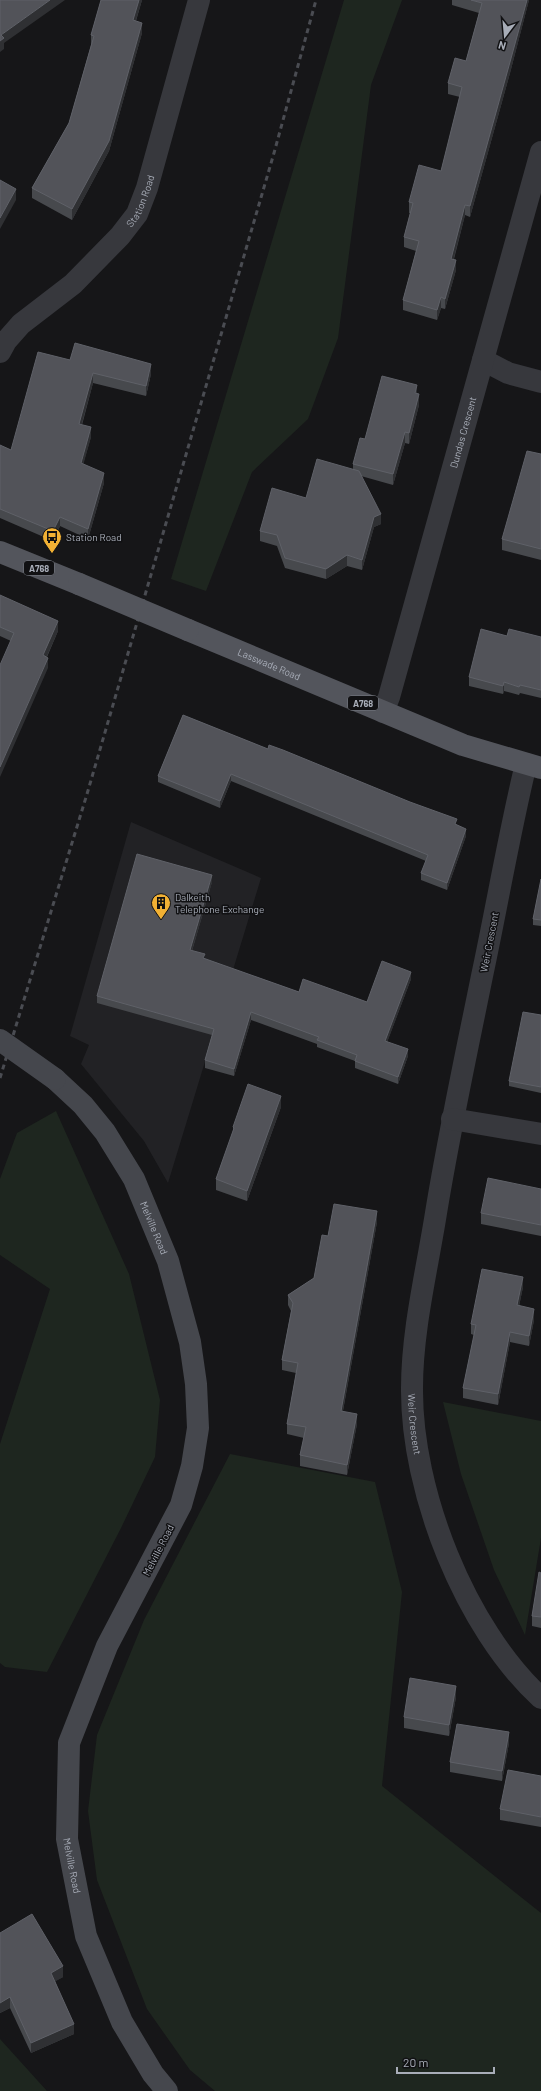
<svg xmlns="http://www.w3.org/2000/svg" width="541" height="2091" viewBox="0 0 541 2091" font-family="Barlow,sans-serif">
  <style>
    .built { fill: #222225 }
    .green { fill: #1e261f }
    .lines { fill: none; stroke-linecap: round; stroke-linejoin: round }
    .minor { stroke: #37383d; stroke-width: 22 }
    .secondary { stroke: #45474d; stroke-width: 22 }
    .primary { stroke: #53555c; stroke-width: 22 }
    .rail { stroke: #4a4c52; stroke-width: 3; stroke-dasharray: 5 4; stroke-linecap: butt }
    .secondary-bridge { stroke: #45474d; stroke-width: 22 }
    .primary-bridge { stroke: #53555c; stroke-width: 22 }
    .wall { fill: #47494d }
    .shaded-wall { fill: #2f3033 }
    .building { fill: #525359; stroke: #5f6168 }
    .labels { text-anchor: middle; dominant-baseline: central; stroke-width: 3; stroke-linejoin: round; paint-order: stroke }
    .shield { fill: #111113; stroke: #7b7e86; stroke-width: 1 }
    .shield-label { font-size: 9px; font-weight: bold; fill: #a8adb8 }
    .street-label { font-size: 10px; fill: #a8adb8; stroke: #111113 }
    .poi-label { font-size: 10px; fill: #a8adb8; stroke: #111113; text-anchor: start }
  </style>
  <rect width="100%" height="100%" fill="#161618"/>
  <path class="built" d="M131 822 261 878 168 1183 144 1141 81 1064 89 1045 70 1036Z"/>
  <path class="green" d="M344 0H402L371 85 338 338 308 419 252 472 206 591 171 579Z
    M56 1111 129 1274 160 1400 155 1457 121 1528 47 1672 5 1667 0 1663V1444L50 1289 0 1255V1179L17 1133Z
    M443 1402 541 1421V1538L525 1635 494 1570 461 1474Z
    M230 1454 375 1482 402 1592 382 1786 541 1913V2091H215L190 2070 147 2009 97 1880 88 1811 97 1735 144 1620Z
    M0 2039 47 2091H0Z"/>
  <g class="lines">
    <g class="minor">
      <path id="s1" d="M0 352 6 341 21 324 73 284 120 236 137 214 147 188 199 0"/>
      <path d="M483 360 508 373 541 382"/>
      <path id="s2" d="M383 712 389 697 541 152"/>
      <path id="s3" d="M526 764C509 834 497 906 482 976 466 1055 449 1133 436 1213 427 1270 412 1330 412 1388 411 1491 465 1628 541 1698"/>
      <path d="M452 1119 541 1134"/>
    </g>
    <path class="secondary" id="s4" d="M55 1079 83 1105 105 1132 134 1179 168 1261 190 1342 196 1384 198 1428 192 1466 181 1505 107 1646 69 1743 67 1839 86 1936 122 2022 153 2074 167 2091"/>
    <g class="primary">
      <path d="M0 552 79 584"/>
      <path id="s5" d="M188 630 463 745 541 768"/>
    </g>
    <path class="rail" d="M0 1078 87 794 274 153 316 0"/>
    <path class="secondary-bridge" d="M0 1040 55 1079"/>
    <path class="primary-bridge" d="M79 584 188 630"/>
  </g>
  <path class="wall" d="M101 0H142L136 21 142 33 109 151 72 220 32 198V188L69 123 91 45V35Z
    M452 0H529L510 73 470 217 465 215 454 259 456 270 445 309 441 308 437 320 403 310V300L416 251 404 247V237L410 213H409V202L441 171 460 97 448 94V83L466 61 479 13 452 5Z
    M70 360 151 374 146 396 93 383 82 425 91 437 83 464 104 483 88 539 60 526 53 541 0 518V445L11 450Z
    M417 393 419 405 409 444 405 443 393 485 361 476 381 524 374 527 362 570 347 566 326 579 285 568 277 546 260 541V531L306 498 353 470V464L365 439Z
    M541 454V560L502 550V539Z
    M0 595 58 631 47 657 48 668 11 641 0 636Z
    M507 636 541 637V698L520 693 519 695 504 691 503 694 469 686V677Z
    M183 715 457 825 466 836 447 890 421 880V873L426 861 231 781 220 808 158 782V776Z
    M541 879V926L533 925V919Z
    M212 882 192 951 205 959 299 992 367 1002 411 979 387 1042 408 1056 398 1084 355 1068V1061L317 1047V1044L251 1020 234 1076 205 1068V1060L212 1035 97 1003V996Z
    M541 1015V1093L509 1086V1081Z
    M281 1107 247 1201 216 1190V1179L233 1132V1127Z
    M541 1189V1236L481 1224V1213Z
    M377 1222 343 1411 357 1424 347 1475 300 1466V1455L304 1438 287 1434V1424L296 1373 282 1370V1360L291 1311 288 1305V1295L314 1278 328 1236Z
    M523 1287 519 1306 534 1320 529 1346 510 1342 498 1405 463 1398V1388L474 1335 471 1334V1324Z
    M541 1573V1628L532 1626V1616Z
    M456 1697 449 1736 404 1728V1717Z
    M509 1743 502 1781 450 1772V1762Z
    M541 1776V1827L500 1820V1809Z
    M0 1933 63 1977 55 1981 74 2034 31 2053 10 2008 0 2013Z"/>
  <path class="shaded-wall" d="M50 0H65L4 43V49L0 52V41L1 35Z
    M139 0H142L133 30V20Z
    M527 0H529L510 73 470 217V206Z
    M142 23V33L109 151 72 220V209Z
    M16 189V200L0 229V218Z
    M465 205V215L451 269V259Z
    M456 260V270L445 309V299Z
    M441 297V308L437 320V310Z
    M151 364V374L146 396V386Z
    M93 373V383L79 434V424Z
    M417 385V396L415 393Z
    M419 394V405L409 444V433Z
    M91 427V437L81 473V463Z
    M405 432V443L393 485V474Z
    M104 473V483L88 539V529Z
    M381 514V524L374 527 362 570V560L374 517Z
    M60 517V526L53 541V531Z
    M347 555V566L326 579V569Z
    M58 621V631L43 665V655Z
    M48 658V668L0 777V767Z
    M504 682V691L503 694V686Z
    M231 774V781L220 808V801Z
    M466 829V836L447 890V883Z
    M212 875V882L190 957V950Z
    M411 972V979L385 1048V1041Z
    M251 1012V1020L234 1076V1069Z
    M408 1049V1056L398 1084V1077Z
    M281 1096V1107L247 1201V1191Z
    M377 1211V1222L341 1421V1411Z
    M523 1277V1287L517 1316V1305Z
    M534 1309V1320L529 1346V1336Z
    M510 1332V1342L498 1405V1394Z
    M357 1414V1424L347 1475V1465Z
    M456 1686V1697L449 1736V1725Z
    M509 1732V1743L502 1781V1771Z
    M63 1966V1977L51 1984V1973Z
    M10 1997V2008L0 2013V2003Z
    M74 2024V2034L31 2053V2043Z"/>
  <path class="building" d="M0 0H50L1 35 4 38 0 41Z
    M101 0H139L133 20 142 23 109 141 72 209 32 188 69 123 94 36 91 35Z
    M471 0H527L510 62 470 206 465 205 451 259 456 260 445 299 441 297 437 310 403 300 419 241 404 237 413 203 409 202 419 165 441 171 462 87 448 83 455 58 466 61 482 3Z
    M0 180 16 189 0 218Z
    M75 343 151 364 146 386 93 373 79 424 91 427 81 463 104 473 88 529 60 517 53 531 0 509V445L11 450 38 352 70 360Z
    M382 376 417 385 415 393 419 394 409 433 405 432 393 474 353 464 360 438 365 439Z
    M527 451 541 454V549L502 539Z
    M317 459 359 471 381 514 374 517 362 560 347 555 326 569 285 558 277 535 260 531 272 488 306 498Z
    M0 595 58 621 43 655 48 658 0 767V665L14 633 0 627Z
    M481 629 507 636 509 629 541 637V690L520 685 519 687 504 682 503 686 469 677Z
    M183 715 268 749 269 745 283 750 410 802 457 819 455 824 466 829 447 883 421 873 428 855 231 774 220 801 158 776Z
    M137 854 212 875 190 950 205 954 203 958 299 992 303 979 367 1002 382 961 411 972 385 1041 408 1049 398 1077 355 1061 357 1055 317 1040 319 1037 251 1012 234 1069 205 1060 214 1029 97 996Z
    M541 879V920L533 919Z
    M523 1012 541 1015V1087L509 1081Z
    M248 1084 281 1096 247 1191 216 1179 234 1128 233 1127Z
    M488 1178 541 1189V1225L481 1213Z
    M334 1204 377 1211 341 1411 357 1414 347 1465 300 1455 306 1427 287 1424 298 1363 282 1360 293 1303 288 1295 314 1278 322 1235 328 1236Z
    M482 1269 523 1277 517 1305 534 1309 529 1336 510 1332 498 1394 463 1388 476 1325 471 1324Z
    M539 1572 541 1573V1617L532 1616Z
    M410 1678 456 1686 449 1725 404 1717Z
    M457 1724 509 1732 502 1771 450 1762Z
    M508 1770 541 1776V1817L500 1809Z
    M32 1914 63 1966 51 1973 74 2024 31 2043 10 1997 0 2003V1933Z"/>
  <defs>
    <symbol id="bus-pin" viewBox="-11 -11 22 30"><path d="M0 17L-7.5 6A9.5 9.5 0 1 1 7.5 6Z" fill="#f2b134" stroke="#111113"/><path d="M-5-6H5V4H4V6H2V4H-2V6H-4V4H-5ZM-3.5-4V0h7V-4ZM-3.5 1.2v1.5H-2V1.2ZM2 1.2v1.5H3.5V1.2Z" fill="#111"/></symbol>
    <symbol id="building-pin" viewBox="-11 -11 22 30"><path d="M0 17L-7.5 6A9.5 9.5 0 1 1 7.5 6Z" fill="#f2b134" stroke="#111113"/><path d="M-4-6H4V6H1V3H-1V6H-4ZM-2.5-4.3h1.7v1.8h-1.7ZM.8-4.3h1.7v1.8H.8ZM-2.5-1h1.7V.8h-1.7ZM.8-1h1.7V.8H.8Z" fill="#111"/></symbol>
  </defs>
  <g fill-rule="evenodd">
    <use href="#bus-pin" x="41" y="526" width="22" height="30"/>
    <use href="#building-pin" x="150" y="892" width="22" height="30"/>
  </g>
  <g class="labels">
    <g class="shield">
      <rect x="24" y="561" width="30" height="14" rx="3"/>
      <rect x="348" y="696" width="30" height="14" rx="3"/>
    </g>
    <g class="shield-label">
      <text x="39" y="568">A768</text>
      <text x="363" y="703">A768</text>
    </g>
    <g class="street-label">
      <text stroke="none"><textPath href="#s1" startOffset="209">Station Road</textPath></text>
      <text stroke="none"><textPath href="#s2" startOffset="291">Dundas Crescent</textPath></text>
      <text stroke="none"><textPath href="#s5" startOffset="88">Lasswade Road</textPath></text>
      <text transform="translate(489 942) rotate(-79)">Weir Crescent</text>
      <text stroke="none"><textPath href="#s4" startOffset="181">Melville Road</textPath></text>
      <text stroke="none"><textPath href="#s3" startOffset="671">Weir Crescent</textPath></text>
      <text transform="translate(158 1550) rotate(-63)">Melville Road</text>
      <text stroke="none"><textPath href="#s4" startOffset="853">Melville Road</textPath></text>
    </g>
    <g class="poi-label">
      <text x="66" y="537">Station Road</text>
      <text x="175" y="897">Dalkeith<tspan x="175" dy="12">Telephone Exchange</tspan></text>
    </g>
  </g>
  <g transform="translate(505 36) rotate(196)" stroke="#111113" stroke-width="3" paint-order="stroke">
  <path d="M0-3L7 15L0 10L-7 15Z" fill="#a8adb8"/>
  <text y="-6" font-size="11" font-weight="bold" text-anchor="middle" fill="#a8adb8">N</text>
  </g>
  <path d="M397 2067v6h97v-6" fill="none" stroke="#a8adb8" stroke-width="2"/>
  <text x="403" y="2067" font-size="12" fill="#a8adb8" stroke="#111113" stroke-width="3" paint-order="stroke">20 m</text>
</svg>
